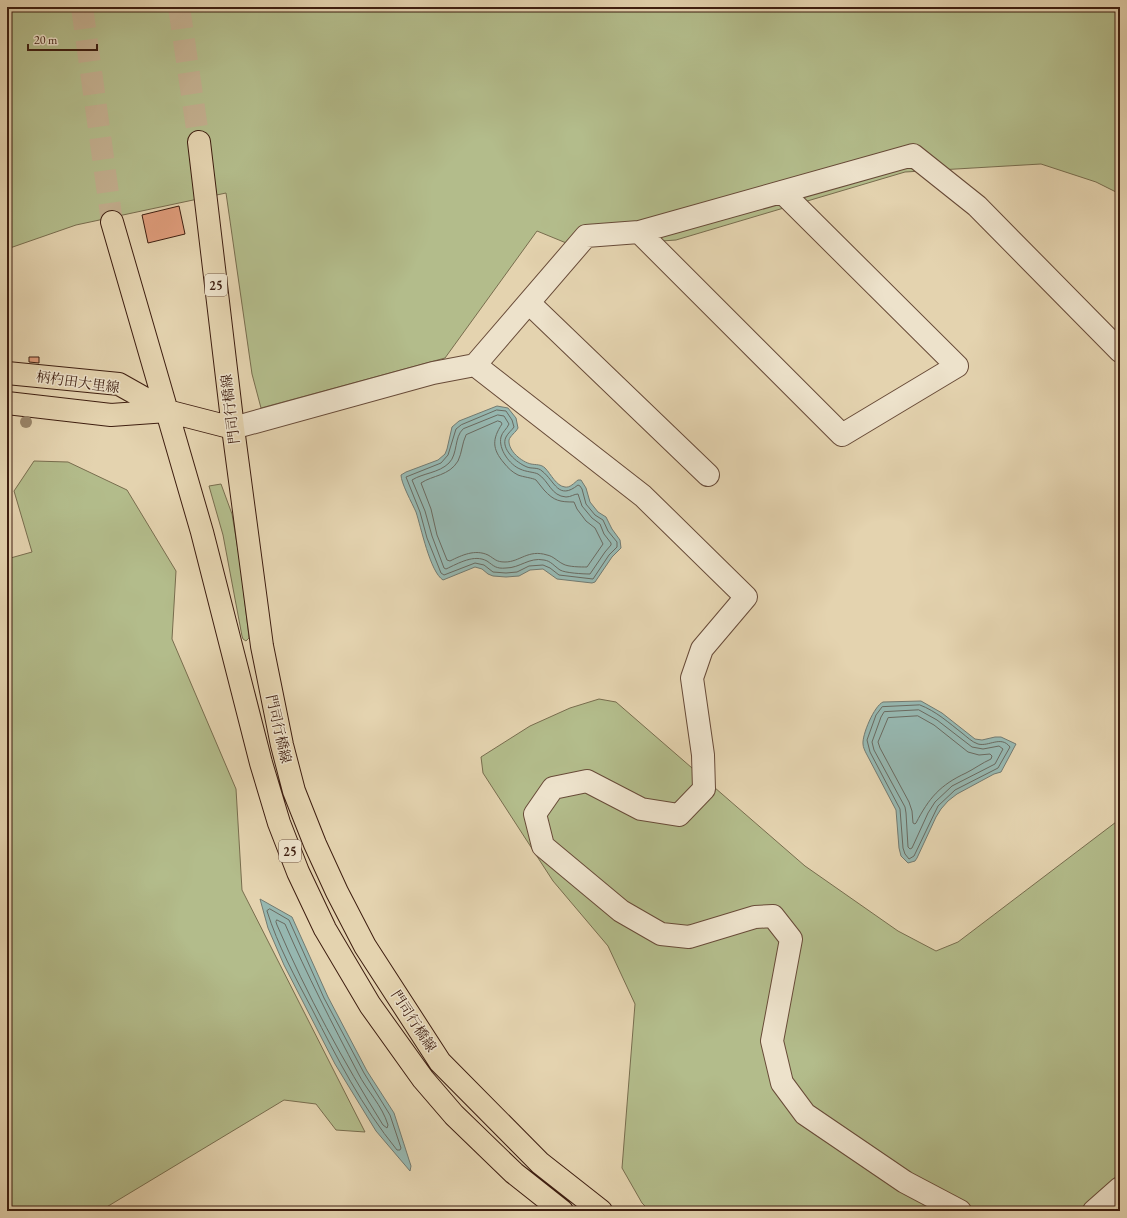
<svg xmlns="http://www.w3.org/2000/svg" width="1127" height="1218" viewBox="0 0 1127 1218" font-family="'EB Garamond','Noto Serif JP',serif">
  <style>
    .green { fill: #b3bc8b; stroke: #786d4e }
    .water { fill: #96b7b0; stroke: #737a70 }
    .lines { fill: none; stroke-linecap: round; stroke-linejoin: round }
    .shore { stroke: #6a6a60; stroke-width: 1 }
    .building { fill: #e09d7c; stroke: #3e1e10 }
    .major-tunnel { stroke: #c3af8f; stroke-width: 22; stroke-dasharray: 22 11; stroke-linecap: butt }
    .minor-casing { stroke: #684b38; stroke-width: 24 }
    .major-casing { stroke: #3e1e10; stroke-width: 24 }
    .minor { stroke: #ede2cb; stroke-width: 22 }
    .major { stroke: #e4d3af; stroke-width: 22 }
    .tree { fill: #998569 }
    .labels { text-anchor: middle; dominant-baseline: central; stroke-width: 3; stroke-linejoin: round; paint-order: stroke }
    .shield { fill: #ede2cb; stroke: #725948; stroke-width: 1 }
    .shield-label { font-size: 13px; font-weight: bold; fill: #3e1e10 }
    .street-label { font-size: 14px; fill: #3e1e10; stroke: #ede2cb }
  </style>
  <rect width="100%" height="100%" fill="#e4d3af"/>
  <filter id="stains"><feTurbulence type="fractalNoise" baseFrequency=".005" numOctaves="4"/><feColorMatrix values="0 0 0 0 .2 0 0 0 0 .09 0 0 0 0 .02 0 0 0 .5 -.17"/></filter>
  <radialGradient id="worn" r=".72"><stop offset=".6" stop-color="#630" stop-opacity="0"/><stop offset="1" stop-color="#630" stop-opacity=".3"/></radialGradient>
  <path class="green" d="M7 7H1120V194L1096 182 1041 164 905 172 676 240 576 247 537 231 445 358 261 408 252 374 226 193 76 225 7 249Z
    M34 461 68 462 127 490 176 571 172 639 236 789 242 890 365 1132 336 1130 316 1104 284 1100 100 1211H7V559L32 552 14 491Z
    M221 484 232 514 241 568 249 638 246 641 243 639 242 636 223 535 209 486Z
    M599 699 616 702 805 866 898 931 936 951 958 942 1120 819V1211H650L642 1203 622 1168 635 1004 608 946 553 881 483 773 481 757 530 726 570 708Z"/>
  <path class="water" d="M497 406 508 408 516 418 518 428C516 432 510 436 509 440 508 451 522 462 531 464 536 465 541 464 545 468 551 474 556 486 565 487 570 488 574 483 578 480H581L586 488 590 502 598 512 606 517 612 529 620 540 621 548 612 557 595 582 592 583 557 579 543 569 530 570 519 576 506 577 493 576 488 574 482 569 475 567 443 580C430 572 421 527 416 512 412 503 401 483 401 475L406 472 438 460 445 454 447 449 452 427 459 421Z
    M7 457C13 469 11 486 7 499Z
    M921 701 942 713 975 739 982 740 995 737H1001L1016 744 1001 772 994 774 957 794 948 801 941 809 936 817 917 858 915 861 908 863 901 856 899 848 896 810 866 753C865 751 863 747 863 744 862 735 874 706 883 702Z
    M260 899 292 917 328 997 367 1071 394 1113 411 1166 410 1171 376 1131 335 1064 284 965 268 928Z"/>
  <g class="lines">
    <path class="shore" d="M497 410 506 411 512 420 514 427C512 430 508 433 506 437 500 449 517 463 527 467 532 469 538 467 542 471 555 481 558 501 578 485L580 486 582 489 586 504 595 515 603 520 608 531 617 542V547L609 555 593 579 559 575 550 568 543 565 529 566 517 572 506 573 493 572 484 565 475 563 444 575 441 573 427 538 420 512 406 477 441 463 448 455 456 429 461 425Z
      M498 415 504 416 509 424C507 429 502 432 501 437 498 449 510 465 520 469 526 472 534 472 538 474 549 481 551 496 566 497 571 497 574 494 578 494L582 506 592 518 600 524 604 534 611 543V545L605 552 590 574C583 574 565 573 560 570 554 566 551 561 544 560 529 557 520 568 506 568 496 569 494 566 487 561 474 554 459 563 446 569L444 568 432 536 425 511 412 480C423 473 439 473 449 463 458 454 454 437 463 429Z
      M498 421 501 422 502 424C492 439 492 449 504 463 508 468 512 472 518 475 523 477 533 478 536 480 539 483 541 487 544 490 554 501 560 502 574 502L577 509 586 521 595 528 603 544 587 567C581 567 568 567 563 564 557 561 553 556 547 555 528 549 520 562 505 562 496 562 495 559 488 555 475 549 462 555 450 561L447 560 437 535 431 509 421 483C433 475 449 476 458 461 462 453 462 443 466 435Z
      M920 705C936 711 949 723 962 733 967 737 972 742 978 744 989 747 1001 735 1010 747L998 768 955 790 938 806 914 856 909 859 905 854 903 848 900 809 870 752 867 740 876 715 882 707Z
      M919 710 937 720 972 747 983 749 999 746 1003 749 995 764 952 786 935 802 928 813 912 848 910 849 908 847 906 813 905 807 874 750 872 742 881 717 884 712Z
      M918 716 934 725 968 752 979 755 990 754 992 756 991 759C982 763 974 769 966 773 940 785 929 798 916 823L915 824 913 823 912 811 909 802 880 748 878 742 888 718Z
      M270 909 289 920 324 998 364 1073 390 1115 401 1148 400 1150H397C362 1107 337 1058 312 1009 295 977 278 946 267 911Z
      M277 920 285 924C307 975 332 1023 358 1073 367 1091 382 1105 388 1125L387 1128 383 1125C343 1061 307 995 277 925L276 922Z"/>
  </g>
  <path class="building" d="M179 206 185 234 148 243 142 215Z
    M29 357H39V363L29 362Z"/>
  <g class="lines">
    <path class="major-tunnel" d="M82 7 112 222
      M179 7 199 142"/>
    <defs>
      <path id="minor" d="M639 232 842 435 957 366 782 192
        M529 303 708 475
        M475 365 643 496 746 597 702 649 692 678 703 755 704 789 679 815 641 809 587 781 553 788 535 814 543 846 621 911 661 934 689 937 755 917 773 916 791 939 772 1041 782 1083 805 1114 905 1182 960 1211
        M233 428 433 373 475 365 586 236 639 232 913 155 977 206 1120 351
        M1094 1211 1120 1188"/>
      <path id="major" d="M199 142 233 428 262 646 282 745 294 791 315 844 337 892 365 946 440 1062 540 1163 601 1211
        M112 222 202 532 261 763 279 823 298 872 325 929 370 1005 423 1079 454 1115 514 1173 562 1211
        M7 373 119 384 167 411 233 428
        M7 403 111 415 167 411"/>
    </defs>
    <use href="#minor" class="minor-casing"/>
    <use href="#major" class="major-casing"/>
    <use href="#minor" class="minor"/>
    <use href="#major" class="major"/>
  </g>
  <circle class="tree" cx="26" cy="422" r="6"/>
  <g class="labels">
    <g class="shield">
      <rect x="205" y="274" width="22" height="22" rx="3"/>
      <rect x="279" y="840" width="22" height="22" rx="3"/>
    </g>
    <g class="shield-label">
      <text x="216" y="285">25</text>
      <text x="290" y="851">25</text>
    </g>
    <g class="street-label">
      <text transform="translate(78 382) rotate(8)">柄杓田大里線</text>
      <text transform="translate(230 409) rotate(-97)">門司行橋線</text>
      <text transform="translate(279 729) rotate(77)">門司行橋線</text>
      <text transform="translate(414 1021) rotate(57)">門司行橋線</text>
    </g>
  </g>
  <rect width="1127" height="1218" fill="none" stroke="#e4d3af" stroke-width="24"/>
  <rect x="8" y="8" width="1111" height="1202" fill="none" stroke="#3e1e10" stroke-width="2"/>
  <rect x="12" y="12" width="1103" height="1194" fill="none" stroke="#3e1e10"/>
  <path d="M28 44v6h69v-6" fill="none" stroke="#3e1e10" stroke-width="2"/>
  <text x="34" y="44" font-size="12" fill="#3e1e10" stroke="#ede2cb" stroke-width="3" paint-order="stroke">20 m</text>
  <rect width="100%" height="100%" filter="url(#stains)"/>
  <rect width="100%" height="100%" fill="url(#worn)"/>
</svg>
